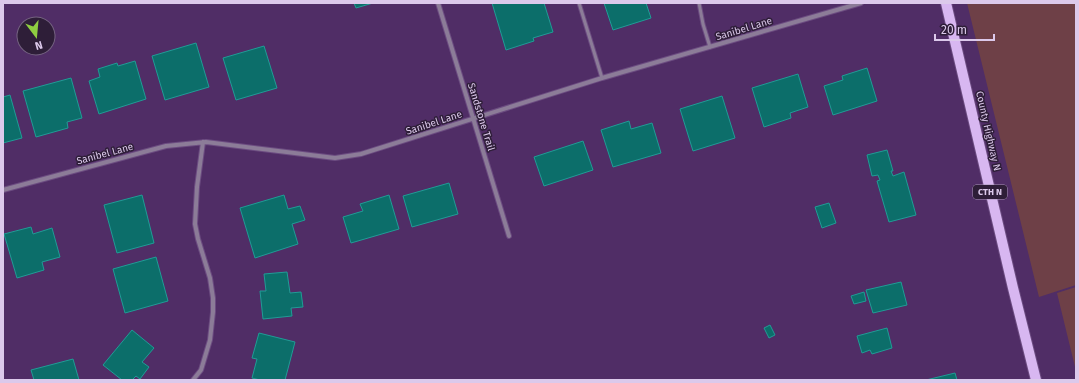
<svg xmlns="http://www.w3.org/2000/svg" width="1079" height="383" viewBox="0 0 1079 383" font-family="'Fira Sans',sans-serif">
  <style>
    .green { fill: #6e4047 }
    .building { fill: #0c6e6a; stroke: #209c96 }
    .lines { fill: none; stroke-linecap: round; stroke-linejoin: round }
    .lane-casing { stroke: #6c4c81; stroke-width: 5 }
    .street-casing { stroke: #6c4c81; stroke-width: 6 }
    .primary-casing { stroke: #6c4c81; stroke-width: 12 }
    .lane { stroke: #8c7c98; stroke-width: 3 }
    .street { stroke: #8c7c98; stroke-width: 4 }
    .primary { stroke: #d8b7f1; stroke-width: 10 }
    .labels { text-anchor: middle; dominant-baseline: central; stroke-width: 3; stroke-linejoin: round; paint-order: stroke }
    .shield { fill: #2e1e38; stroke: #a896b5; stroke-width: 1 }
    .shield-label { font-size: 9px; font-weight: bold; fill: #dcc9eb }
    .street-label { font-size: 10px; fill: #dcc9eb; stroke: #2e1e38 }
  </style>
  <rect width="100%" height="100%" fill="#502d66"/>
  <path class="green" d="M967 3H1076V285L1039 297Z
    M1076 287V371L1057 293Z"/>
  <path class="building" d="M354 3H373L356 8Z
    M492 3H544L553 32 533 38 534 41 506 50Z
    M604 3H646L651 18 613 30Z
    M196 43 209 87 165 100 152 56Z
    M264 46 277 88 236 100 223 58Z
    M135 61 146 99 99 114 89 81 100 77 98 69 117 63 118 66Z
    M867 68 877 101 833 115 824 86 843 80 842 76Z
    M798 74 808 107 790 113 791 118 764 127 752 88Z
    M71 78 82 118 67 122 68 128 36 137 23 91Z
    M10 95 22 138 3 143V97Z
    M722 96 735 138 693 151 680 109Z
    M629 121 631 129 652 123 661 153 613 167 601 130Z
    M583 141 593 170 544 186 534 157Z
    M887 150 893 171H891L893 176 904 172 916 215 889 222 877 181 880 180 878 175 872 176 867 155Z
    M449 183 458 214 412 227 403 196Z
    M142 195 154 243 117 253 104 205Z
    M284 195 288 209 300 206 305 220 292 224 298 244 255 258 240 208Z
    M389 195 399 229 351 243 343 217 363 211 360 204Z
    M829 203 836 223 822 228 815 207Z
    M31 227 33 234 52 228 60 257 42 262 44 270 17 278 4 234Z
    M156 257 168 301 125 313 113 269Z
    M287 272 290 293 301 292 303 307 291 308 292 316 263 319 260 291H266L264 274Z
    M901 282 907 305 873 313 866 290Z
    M864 292 866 301 854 304 851 296Z
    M770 325 775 335 769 338 764 328Z
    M887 328 892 348 872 354 870 350 862 353 857 336Z
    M132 330 154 348 142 362 149 367 140 379 136 376 132 380H122L103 365Z
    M259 333 295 342 285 380H260L252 378 257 359 252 358Z
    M73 359 79 380H34L31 370Z
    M955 373 957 380H926Z"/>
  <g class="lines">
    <defs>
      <path id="lane" d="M579 3 602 78
        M699 3 703 24 710 47"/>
      <path id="street" d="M438 3 509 236
        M3 190 166 146 206 142 335 158 361 154 602 78 861 3
        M193 380 201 370 210 340 213 312V298L210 278 198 239 195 224 197 187 203 142"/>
      <path id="primary" d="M946 3 1013 288 1036 380"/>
    </defs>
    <use href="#lane" class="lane-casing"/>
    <use href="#street" class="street-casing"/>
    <use href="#primary" class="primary-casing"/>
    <use href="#lane" class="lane"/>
    <use href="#street" class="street"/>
    <use href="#primary" class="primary"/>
  </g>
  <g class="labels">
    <rect class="shield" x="973" y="185" width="34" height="14" rx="3"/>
    <g class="shield-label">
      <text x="990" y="192">CTH N</text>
    </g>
    <g class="street-label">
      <text transform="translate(744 29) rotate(-17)">Sanibel Lane</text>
      <text transform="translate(481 117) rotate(73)">Sandstone Trail</text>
      <text transform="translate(434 123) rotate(-18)">Sanibel Lane</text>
      <text transform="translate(988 131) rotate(77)">County Highway N</text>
      <text transform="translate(105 154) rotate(-15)">Sanibel Lane</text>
    </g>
  </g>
  <rect width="1079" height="383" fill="none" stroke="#dcc9eb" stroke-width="8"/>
  <g transform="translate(36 36) rotate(164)"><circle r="19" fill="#2e1e38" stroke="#746280"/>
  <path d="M0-3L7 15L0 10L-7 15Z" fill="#8fcd41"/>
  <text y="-6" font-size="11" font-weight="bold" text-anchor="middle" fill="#dcc9eb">N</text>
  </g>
  <path d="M935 34v6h59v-6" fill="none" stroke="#dcc9eb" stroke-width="2"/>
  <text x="941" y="34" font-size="12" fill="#dcc9eb" stroke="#2e1e38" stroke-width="3" paint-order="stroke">20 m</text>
</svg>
